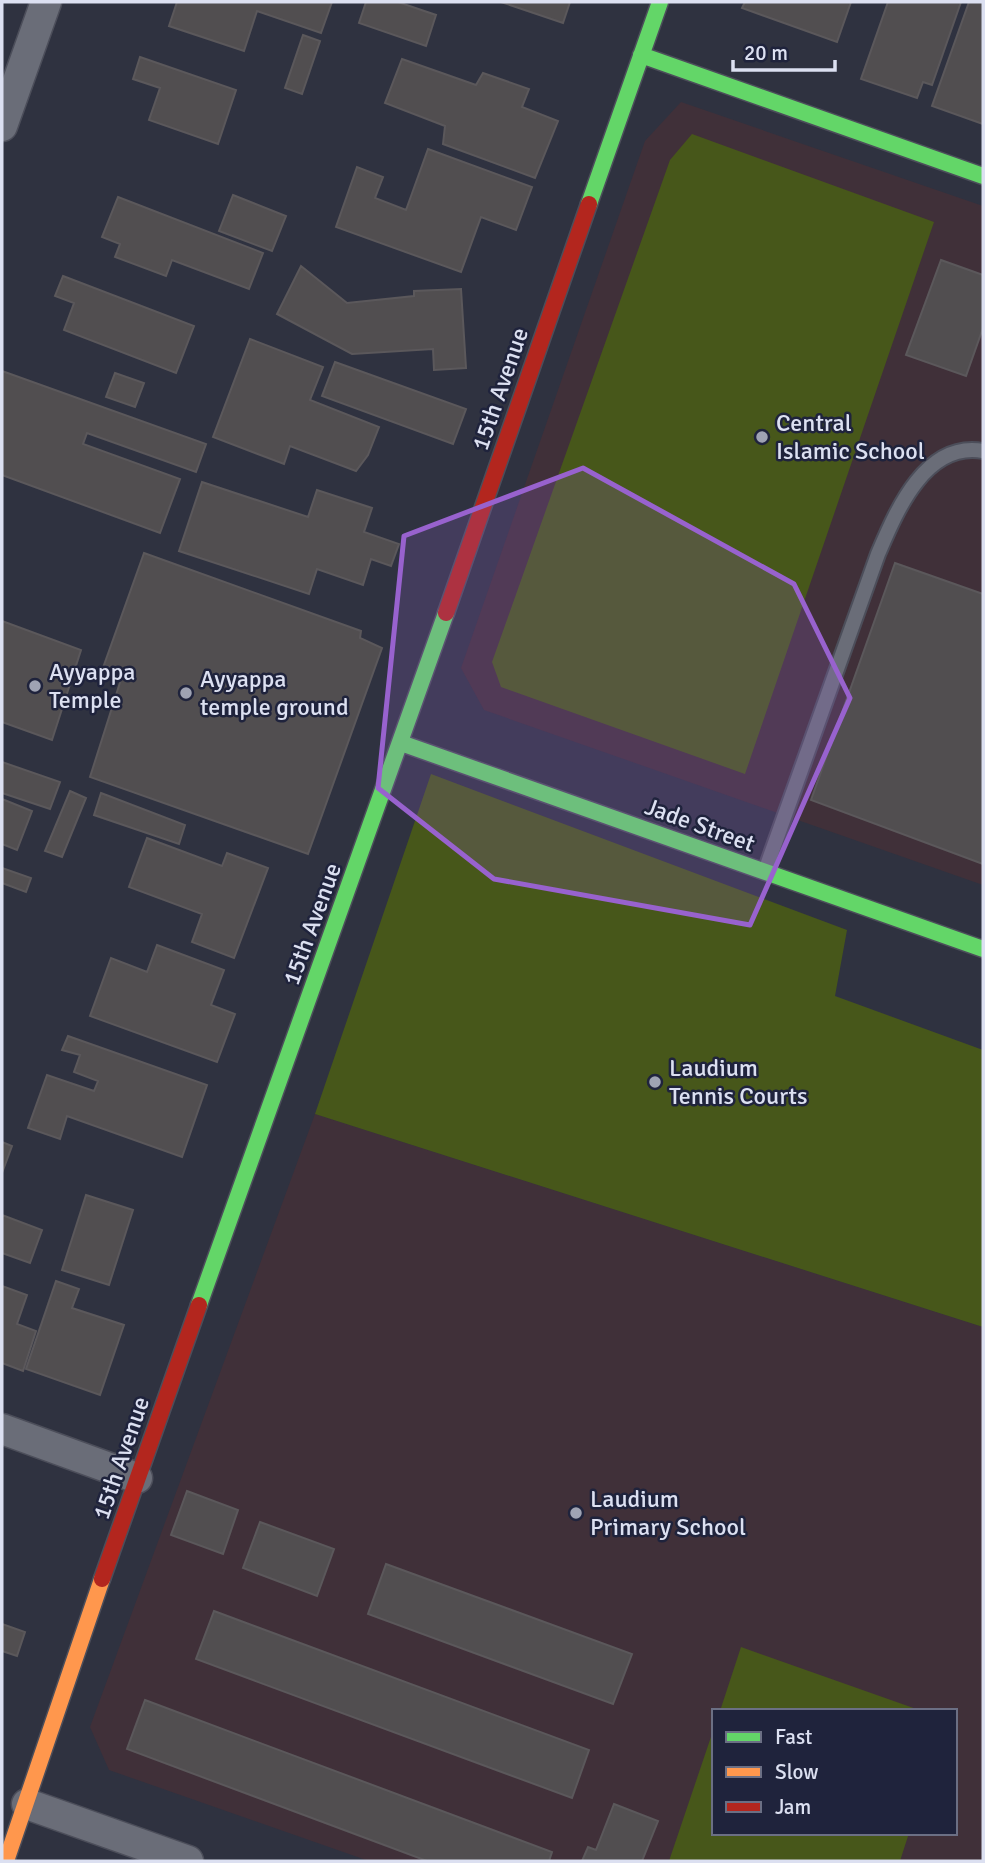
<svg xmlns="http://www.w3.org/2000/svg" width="985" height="1863" viewBox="0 0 985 1863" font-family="Signika,sans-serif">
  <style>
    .education { fill: #403039; fill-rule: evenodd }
    .green { fill: #47571a }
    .building { fill: #514e50; stroke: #5b585b; stroke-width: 2 }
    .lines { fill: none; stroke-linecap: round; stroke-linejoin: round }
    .lane-casing { stroke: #4c4e5a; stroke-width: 18 }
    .street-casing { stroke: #4c4e5a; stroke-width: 33 }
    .fast-casing { stroke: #4c4e5a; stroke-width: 19 }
    .slow-casing { stroke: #4c4e5a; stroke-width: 19 }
    .jam-casing { stroke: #4c4e5a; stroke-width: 19 }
    .lane { stroke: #6a6d78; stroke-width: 14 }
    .street { stroke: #6a6d78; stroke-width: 30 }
    .fast { stroke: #63d668; stroke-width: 16 }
    .slow { stroke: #ff974d; stroke-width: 16 }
    .jam { stroke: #b3261e; stroke-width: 16 }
    .marked { fill: #9862ce; fill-opacity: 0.2; stroke: #9862ce; stroke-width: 5; stroke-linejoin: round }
    .poi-dot { fill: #9fa3b3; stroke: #1f233c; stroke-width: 2.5 }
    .labels { text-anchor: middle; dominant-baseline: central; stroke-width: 5; stroke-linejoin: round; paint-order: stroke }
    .street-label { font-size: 24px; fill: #dce0f1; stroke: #1f233c }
    .poi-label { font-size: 24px; fill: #dce0f1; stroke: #1f233c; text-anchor: start }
  </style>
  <rect width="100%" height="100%" fill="#2f3240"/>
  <path class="education" d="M681 102 983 206V885L484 710 461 668 645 141Z
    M315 1114 983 1327V1861H369L109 1770 90 1727ZM714 1711H955V1833H714Z"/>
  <path class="green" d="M692 134 934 222 745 774 501 687 492 662 670 160Z
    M431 774 847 930 835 996 983 1050V1327L315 1114Z
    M741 1647 922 1711H720Z
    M714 1728V1833H909L900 1861H669Z"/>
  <path class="building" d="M177 2H332L321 33 257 11 244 51 169 26Z
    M366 2H398L436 15 426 46 359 23Z
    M501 2H570L563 23Z
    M745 2H851L837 42 742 8Z
    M888 2H961L932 85 923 82 917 98 861 79Z
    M969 2H983V124L932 106Z
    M303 35 320 41 302 94 285 88Z
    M140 57 236 90 218 144 149 120 160 88 133 79Z
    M402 59 476 85 483 73 529 89 522 107 558 121 535 178 443 144 445 126 385 103Z
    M428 149 532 187 516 230 481 217 461 272 336 227 357 167 383 177 375 198 406 210Z
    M233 195 286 216 272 251 219 231Z
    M118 197 263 253 249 289 172 260 166 276 115 257 120 244 102 237Z
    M941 260 983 275V328L966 376 906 355Z
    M301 266 347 303 414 296V291L461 289 466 368 434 370 433 349 352 354 277 314Z
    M63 276 194 326 176 373 64 330 74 303 55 296Z
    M250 339 323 367 310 400 379 427 368 455 356 471 290 446 284 464 213 437Z
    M335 362 466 409 453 444 322 396Z
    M2 371 206 444 196 472 87 433 83 444 180 479 160 533 2 475Z
    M115 373 144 383 135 407 106 397Z
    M202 482 308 517 317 490 372 508 364 532 399 544 391 566 371 559 363 585 317 569 309 594 179 551Z
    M144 553 361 631 360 638 382 648 308 854 90 777 123 673 104 665Z
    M895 563 983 594V864L811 800Z
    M2 621 81 650 52 740 2 722Z
    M2 762 60 782 50 809 2 793Z
    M70 791 86 798 62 857 45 851Z
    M101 793 185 825 179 844 94 815Z
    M2 799 32 811 17 850 2 844Z
    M147 838 222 866 227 853 268 868 234 958 192 942 202 914 129 887Z
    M2 868 31 878 26 892 2 883Z
    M157 945 224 970 211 1005 235 1014 217 1062 90 1016 111 958 147 972Z
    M68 1036 207 1085 182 1157 67 1116 60 1139 28 1128 47 1075 94 1091 98 1081 74 1072 80 1055 62 1050Z
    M2 1142 12 1146 2 1173Z
    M86 1195 133 1210 109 1285 62 1270Z
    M2 1215 42 1230 30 1263 2 1253Z
    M56 1281 79 1289 72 1308 124 1325 100 1395 26 1369Z
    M2 1286 27 1295 17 1324 36 1331 23 1371 2 1363Z
    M187 1491 238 1510 223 1554 171 1535Z
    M260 1522 334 1549 317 1596 243 1568Z
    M386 1564 632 1654 613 1704 368 1614Z
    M214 1611 589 1750 572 1798 196 1659Z
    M2 1624 25 1632 17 1656 2 1651Z
    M145 1700 552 1852 549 1861H427L127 1749Z
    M614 1804 658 1821 642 1861H582L588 1847 596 1850Z"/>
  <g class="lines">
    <defs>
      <path id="lane" d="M765 871 878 554C896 512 925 441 983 451"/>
      <path id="street" d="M2 126 46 2
        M2 1429 137 1478
        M27 1804 188 1861"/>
      <path id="fast" d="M641 55 983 176
        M589 204 660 2
        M401 743 983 949
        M199 1305 446 613"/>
      <path id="slow" d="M6 1861 102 1579"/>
      <path id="jam" d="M446 613 589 204
        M102 1579 199 1305"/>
    </defs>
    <use href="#lane" class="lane-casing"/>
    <use href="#street" class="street-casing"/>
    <use href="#fast" class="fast-casing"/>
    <use href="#slow" class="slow-casing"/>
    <use href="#jam" class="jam-casing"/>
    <use href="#lane" class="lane"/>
    <use href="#street" class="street"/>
    <use href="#fast" class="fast"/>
    <use href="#slow" class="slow"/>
    <use href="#jam" class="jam"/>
  </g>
  <path class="marked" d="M583 468 794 584 850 698 750 925 494 879 378 788 404 536Z"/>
  <g class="poi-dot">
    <circle cx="762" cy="437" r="7"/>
    <circle cx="35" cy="686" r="7"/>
    <circle cx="186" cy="693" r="7"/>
    <circle cx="655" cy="1082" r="7"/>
    <circle cx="576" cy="1513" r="7"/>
  </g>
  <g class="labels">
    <g class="street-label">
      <text transform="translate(500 389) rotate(-71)">15th Avenue</text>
      <text transform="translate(700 825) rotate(20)">Jade Street</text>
      <text transform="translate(312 924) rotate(-70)">15th Avenue</text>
      <text transform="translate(121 1458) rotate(-71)">15th Avenue</text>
    </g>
    <g class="poi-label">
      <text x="776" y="423">Central<tspan x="776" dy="28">Islamic School</tspan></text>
      <text x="49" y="672">Ayyappa<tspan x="49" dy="28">Temple</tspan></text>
      <text x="200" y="679">Ayyappa<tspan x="200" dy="28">temple ground</tspan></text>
      <text x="669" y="1068">Laudium<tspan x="669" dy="28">Tennis Courts</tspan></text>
      <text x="590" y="1499">Laudium<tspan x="590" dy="28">Primary School</tspan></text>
    </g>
  </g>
  <rect width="985" height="1863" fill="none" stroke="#dce0f1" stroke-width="7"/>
  <rect x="712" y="1709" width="245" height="126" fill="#1f233c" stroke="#6b6f84" stroke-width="2"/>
  <rect x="726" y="1732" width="35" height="10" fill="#63d668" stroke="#6b6f84" stroke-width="2"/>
  <text x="775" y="1744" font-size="21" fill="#dce0f1">Fast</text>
  <rect x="726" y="1767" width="35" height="10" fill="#ff974d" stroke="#6b6f84" stroke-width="2"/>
  <text x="775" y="1779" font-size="21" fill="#dce0f1">Slow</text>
  <rect x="726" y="1802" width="35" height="10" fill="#b3261e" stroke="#6b6f84" stroke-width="2"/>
  <text x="775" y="1814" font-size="21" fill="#dce0f1">Jam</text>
  <path d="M733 60v10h102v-10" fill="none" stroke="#dce0f1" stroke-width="3.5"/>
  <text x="744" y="60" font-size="21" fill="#dce0f1" stroke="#1f233c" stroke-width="5" paint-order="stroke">20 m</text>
</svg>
